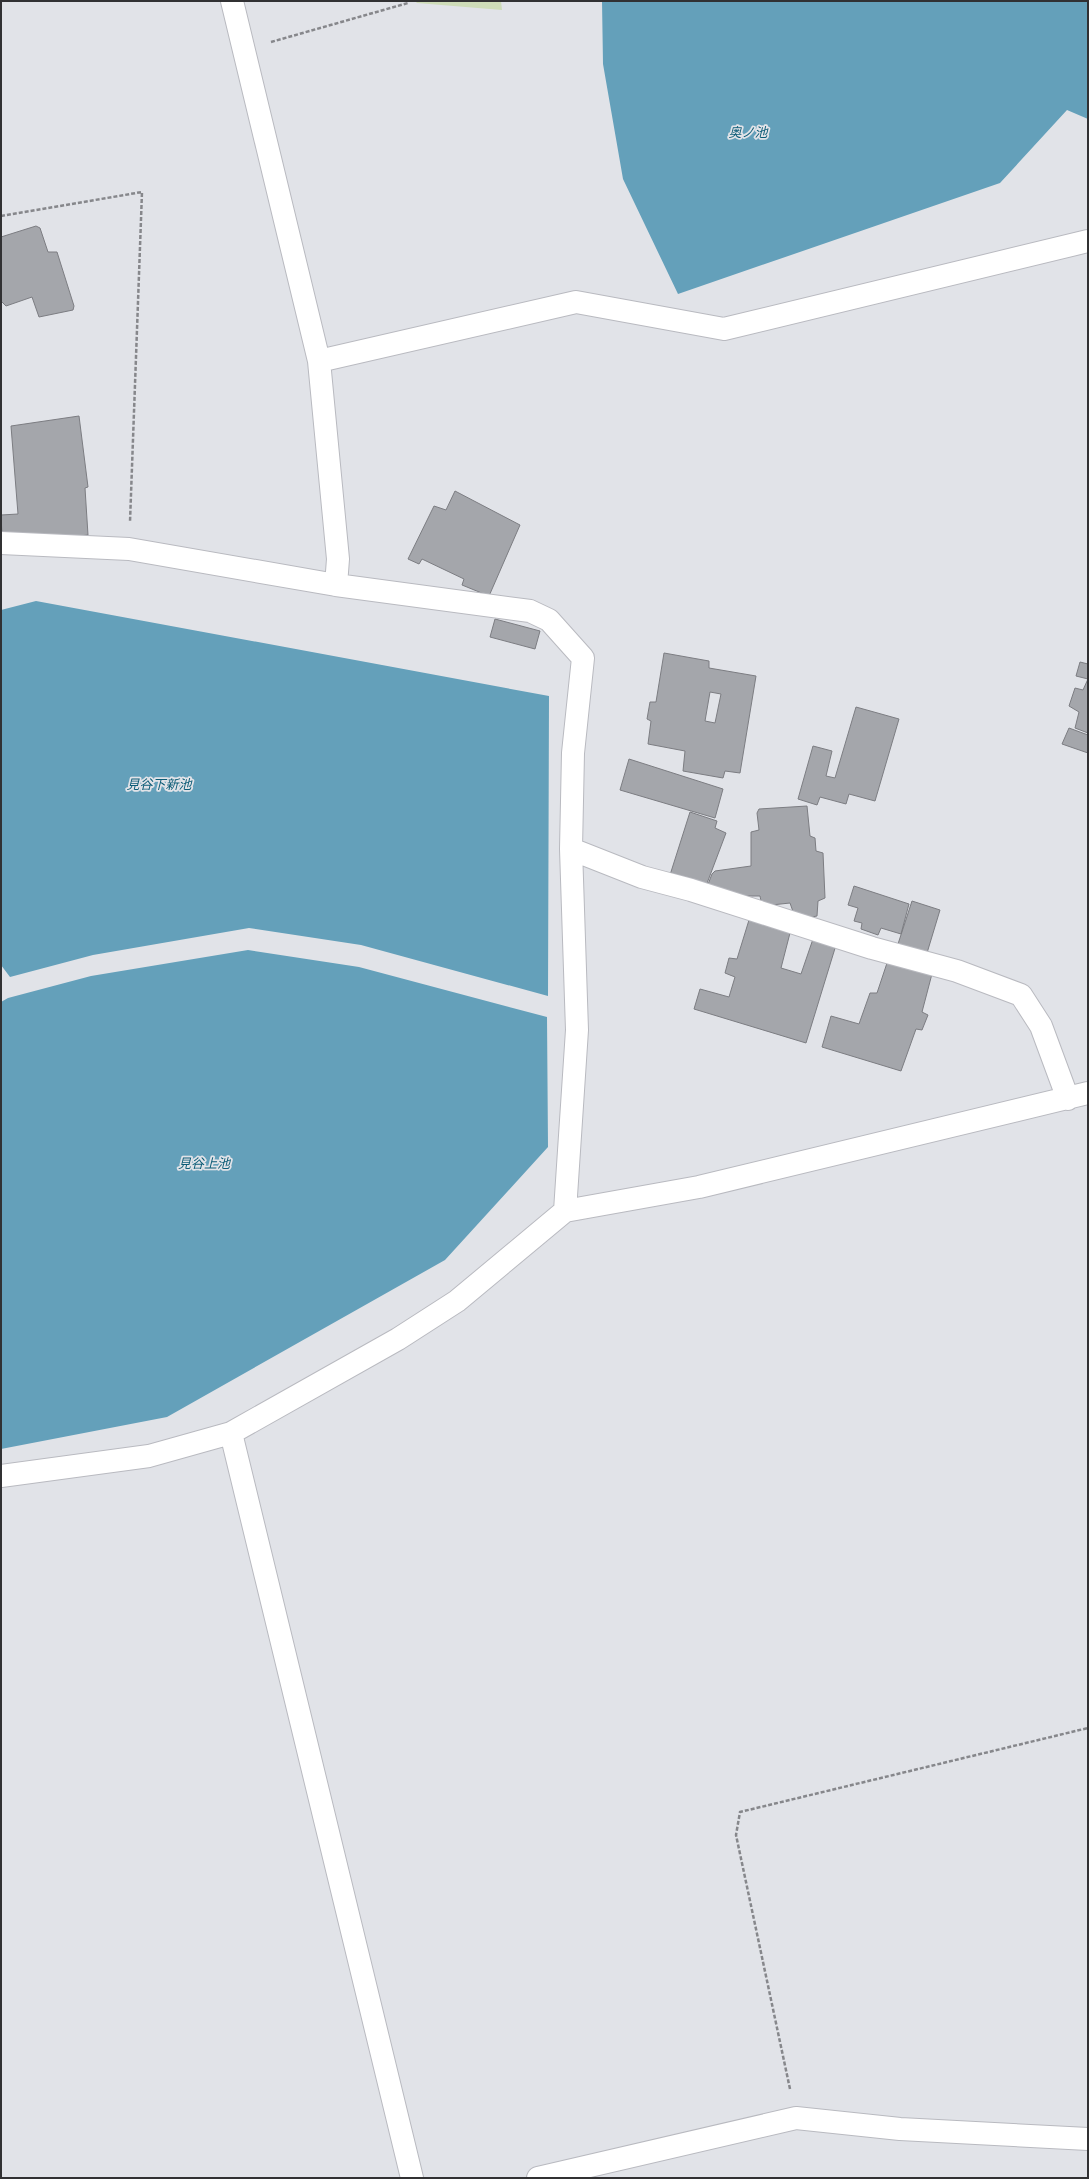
<svg xmlns="http://www.w3.org/2000/svg" width="1089" height="2179" viewBox="0 0 1089 2179" font-family="Barlow,'Noto Sans JP',sans-serif">
  <style>
    .green { fill: #cedcb8 }
    .water { fill: #64a0ba }
    .building { fill: #a4a6ab; stroke: #7c7d82; fill-rule: evenodd }
    .lines { fill: none; stroke-linecap: round; stroke-linejoin: round }
    .minor-casing { stroke: #b9bac0; stroke-width: 24 }
    .path { stroke: #86878b; stroke-width: 2.5; stroke-dasharray: 4 2; stroke-linecap: butt }
    .minor { stroke: #fff; stroke-width: 22 }
    .labels { text-anchor: middle; dominant-baseline: central; stroke-width: 3.5; stroke-linejoin: round; paint-order: stroke }
    .water-label { font-size: 13px; font-style: italic; fill: #0c5c77; stroke: #e1e3e8 }
  </style>
  <rect width="100%" height="100%" fill="#e1e3e8"/>
  <path class="green" d="M415 1H501L502 10 417 3Z"/>
  <path class="water" d="M602 1H1088V119L1067 110 1000 183 678 294 623 179 603 64Z
    M36 601 549 696 548 996 361 945 249 928 93 955 10 977 1 965V610Z
    M248 950 359 967 547 1017 548 1147 445 1260 167 1417 1 1449V1002L8 998 91 976Z"/>
  <path class="building" d="M36 226 40 228 48 252H57L74 306 73 310 39 317 32 297 6 306 1 301V237Z
    M79 416 88 487 85 488 88 535 37 541 2 536 1 515 18 514 11 426Z
    M455 491 520 525 489 596 462 585 464 579 422 559 419 564 408 559 434 506 446 510Z
    M495 619 540 631 535 649 490 637Z
    M664 653 709 661V668L756 676 740 773 725 771 723 778 683 771 685 751 648 744 651 721 647 719 650 702H656ZM710 692 721 694 715 723 705 721Z
    M1080 662 1088 664V733L1075 728 1079 712 1069 706 1075 688 1083 690 1088 679 1076 676Z
    M856 707 899 719 875 801 849 794 846 804 820 797 817 805 798 799 813 746 832 751 826 776 835 778Z
    M1069 728 1088 735V753L1062 744Z
    M629 759 723 789 715 818 620 790Z
    M807 806 810 836 815 838 816 851 823 853 825 898 818 901 817 916 796 920 790 903 762 906 760 896H735L707 887 712 874 715 871 751 866V832L759 830 757 813 759 809Z
    M690 812 717 821 715 828 726 833 706 886 670 875Z
    M854 886 909 904 901 934 881 928 878 935 861 929 862 923 854 921 858 908 848 905Z
    M912 901 940 910 927 953 898 944Z
    M749 920 790 933 781 968 801 974 813 939 836 945 806 1043 694 1009 700 989 729 997 735 977 725 973 729 958 737 959Z
    M889 957 933 970 922 1012 928 1015 922 1030 916 1029 901 1071 822 1047 831 1016 859 1024 870 993H877Z"/>
  <g class="lines">
    <defs>
      <path id="minor" d="M232 1 319 361 338 559 336 585
        M319 361 576 302 724 329 1088 241
        M1 543 129 549 336 585 530 611 549 620 583 658 573 753 571 849 642 877 691 890 872 948 957 971 1021 995 1041 1026 1068 1099
        M565 1211 577 1030 571 849
        M231 1433 412 2178
        M1 1476 149 1456 231 1433 398 1339 457 1301 565 1211 699 1187 1088 1093
        M538 2178 796 2118 900 2129 1088 2139"/>
    </defs>
    <use href="#minor" class="minor-casing"/>
    <path class="path" d="M271 42 408 3
      M1 216 142 192 130 522
      M790 2089 736 1835 740 1812 1088 1728"/>
    <use href="#minor" class="minor"/>
  </g>
  <g class="labels">
    <g class="water-label">
      <text x="748" y="132">奥ノ池</text>
      <text x="159" y="784">見谷下新池</text>
      <text x="204" y="1163">見谷上池</text>
    </g>
  </g>
  <rect width="1089" height="2179" fill="none" stroke="#313133" stroke-width="4"/>
</svg>
